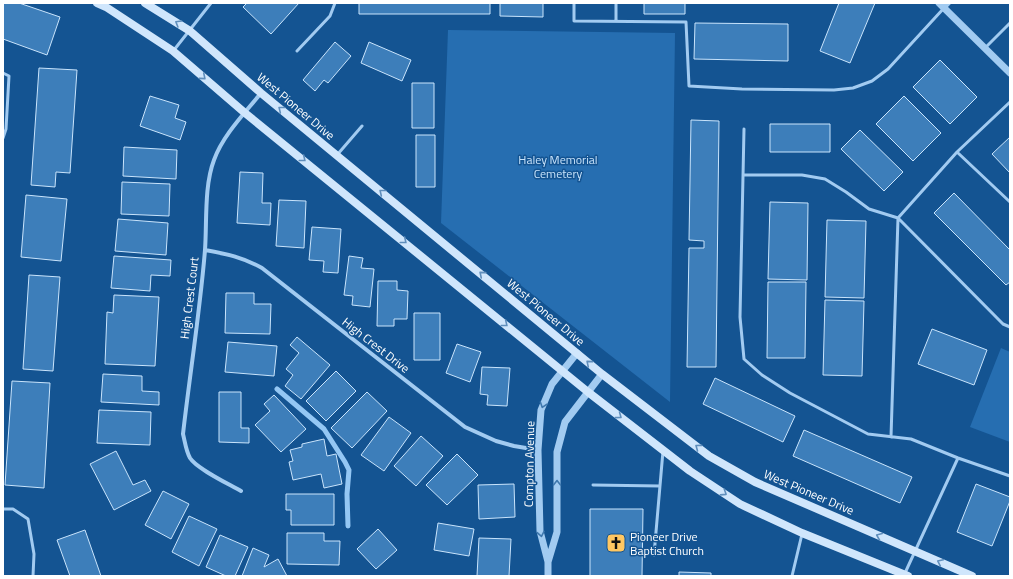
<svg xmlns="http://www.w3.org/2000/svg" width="1013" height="579" viewBox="0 0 1013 579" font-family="'Titillium Web',sans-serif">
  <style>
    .green { fill: #266eb1 }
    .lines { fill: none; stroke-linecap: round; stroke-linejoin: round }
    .stream { stroke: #94c7f4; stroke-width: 5 }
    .building { fill: #3d7eba; stroke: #c9e4fc }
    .service { stroke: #a2cbf1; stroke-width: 3 }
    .minor { stroke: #a2cbf1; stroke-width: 4 }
    .tertiary { stroke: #a2cbf1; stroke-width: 7 }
    .secondary { stroke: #d0e6fc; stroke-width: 8 }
    .oneway { stroke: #5f8ebc }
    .oneway2 { stroke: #3f78ae }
    .labels { text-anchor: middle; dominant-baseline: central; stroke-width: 3; stroke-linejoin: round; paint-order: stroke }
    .street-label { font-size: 12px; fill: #fff; stroke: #145492 }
    .park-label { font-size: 12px; fill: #c9e4fc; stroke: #145492 }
    .poi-label { font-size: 12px; fill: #fff; stroke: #145492; text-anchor: start }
  </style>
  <rect width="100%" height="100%" fill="#145492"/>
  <path class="green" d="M448 30 675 33 670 402 441 223Z
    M1001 348 1010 352V442L970 427Z"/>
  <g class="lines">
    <path class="stream" d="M277 389 324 429 345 462 349 470 347 494 348 526"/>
  </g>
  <path class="building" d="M3 3H19L60 17 47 55 3 39Z
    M247 3H299L271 34 243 7Z
    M359 3H490V14H359Z
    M500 3H543V17L500 16Z
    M644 3H685V14H644Z
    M839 3H875L850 63 820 51Z
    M695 23 788 24V61L694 59Z
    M335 42 351 56 328 83 324 80 315 91 303 80Z
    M369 42 411 60 402 81 361 63Z
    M940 60 977 97 950 124 913 87Z
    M39 68 77 70 70 173 56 172 55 187 31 185Z
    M412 83H434V128H412Z
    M150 96 179 105 175 118 186 122 180 140 140 126Z
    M904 96 941 133 913 161 876 124Z
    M691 120 719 121 716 367H687L689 248H704V241L689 240Z
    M770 124H830V152H770Z
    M860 130 903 172 884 191 841 149Z
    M416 135H435V187H416Z
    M1010 137V173L992 154Z
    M124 147 177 150 176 179 123 176Z
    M240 172 263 173 262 203H271L270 225 237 223Z
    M122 182 170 184 169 216 121 214Z
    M954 193 1010 250V282L1006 285 934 213Z
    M26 195 67 199 61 261 21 257Z
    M279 200 306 201 304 248 276 246Z
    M770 202 808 203 807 280 768 279Z
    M118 219 168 223 166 255 115 251Z
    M827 220 866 221 864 298 825 297Z
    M312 227 341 229 338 273 323 272 324 261 309 260Z
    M114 256 171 260 170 276 151 275 150 291 111 288Z
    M349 256 363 258 361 268 374 269 370 307 352 305 353 296 344 295Z
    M29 275 60 277 53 371 23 369Z
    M378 281H397V290L408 291 407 319H394V326H377Z
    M768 282H806L805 358H767Z
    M226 293H254V304H271L270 334 225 333Z
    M114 295 159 297 155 366 105 364 107 312 113 313Z
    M825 300 864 301 862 376 823 375Z
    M414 313H440V360H414Z
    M932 329 987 350 974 385 918 364Z
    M297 337 330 365 301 399 285 386 293 375 286 369 299 353 290 345Z
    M228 342 277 346 274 376 225 372Z
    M457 344 481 352 470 382 446 373Z
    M482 367 510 368 507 406 487 405 488 395 480 394Z
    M336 371 356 391 326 421 306 401Z
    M103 374 142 376V391L159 392V405L101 402Z
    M715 378 795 416 783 442 703 404Z
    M12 381 50 383 44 488 5 485Z
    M219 392H241V428H249V443L219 442Z
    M367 392 387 411 352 448 331 428Z
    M274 395 306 429 281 452 255 425 270 411 264 404Z
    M99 410 151 412 150 445 97 443Z
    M389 417 411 433 384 471 361 455Z
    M804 430 912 477 900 503 793 456Z
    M421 436 443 456 416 486 394 466Z
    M324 439 327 456 336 454 342 484 324 488 321 474 293 480 289 462 293 461 290 450 302 447V444Z
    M116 451 133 485 145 480 151 491 114 510 90 464Z
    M457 454 478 475 447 505 426 485Z
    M514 484 515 517 479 519 478 485Z
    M976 484 1010 497V501L992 546 957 532Z
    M163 491 189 504 171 539 145 525Z
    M286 494H334V525H291V510H286Z
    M590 509H643L642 576H590Z
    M189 516 217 529 199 566 172 552Z
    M438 523 474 529 469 556 434 550Z
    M378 529 397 550 376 569 357 549Z
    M85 530 101 576H70L57 540Z
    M287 533H324V541H340L339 565 287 564Z
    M220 535 248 547 235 576H226L206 567Z
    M479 538 511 539 509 576H477Z
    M253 548 269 555 264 567 278 559 287 576H242Z
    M679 572 711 573V576H679Z"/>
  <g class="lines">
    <path class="service" d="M574 3V21L686 22 689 86 742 89 834 90 853 88 872 81 888 69 944 8
      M616 21V3
      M985 48 1010 23
      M174 50 211 3
      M297 51 330 16 335 3
      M3 73 9 76 6 129 3 138
      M744 129 740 317 744 359 762 375 790 393 868 434 911 439 958 458 1010 476
      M957 152 1010 202
      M337 155 362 126
      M743 175H802L825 179 846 192 869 209 898 218 1003 324 1010 327
      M891 437 898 218 957 152 1010 102
      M593 485 660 486
      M3 509H13L28 519 34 554 33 576
      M654 555 663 451
      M905 573 958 458
      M792 576 802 534"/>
    <path class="minor" d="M944 8 949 3
      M205 250C227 254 242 257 262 268L465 427 496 441 514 446 538 450
      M241 491C229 484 197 469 190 458 186 451 185 442 183 434 190 373 200 311 205 250 207 222 204 186 214 160 223 135 245 113 261 93"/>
    <path class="tertiary" d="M939 3 1010 73
      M548 562 557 532V452L565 422 602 374
      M548 576V562L540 531 538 450 541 410 552 384 577 353"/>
    <path class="secondary" d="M97 3 106 7 173 51 245 113 588 392 690 471 740 504 802 533 908 576
      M145 3 190 31 261 93 602 374 709 456 755 482 972 576"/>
  </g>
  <defs><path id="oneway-chevron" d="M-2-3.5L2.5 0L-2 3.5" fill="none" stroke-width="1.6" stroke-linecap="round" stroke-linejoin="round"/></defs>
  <g class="oneway">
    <use href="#oneway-chevron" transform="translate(178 23) rotate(-149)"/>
    <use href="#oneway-chevron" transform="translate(203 77) rotate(40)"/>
    <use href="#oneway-chevron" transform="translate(281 109) rotate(-141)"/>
    <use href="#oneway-chevron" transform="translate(303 159) rotate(39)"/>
    <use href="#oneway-chevron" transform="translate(382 192) rotate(-141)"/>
    <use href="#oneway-chevron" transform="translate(404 241) rotate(39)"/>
    <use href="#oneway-chevron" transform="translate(482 274) rotate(-140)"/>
    <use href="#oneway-chevron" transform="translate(505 324) rotate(39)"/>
    <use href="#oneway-chevron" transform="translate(589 363) rotate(-140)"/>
    <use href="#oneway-chevron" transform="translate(619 416) rotate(37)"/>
    <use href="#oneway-chevron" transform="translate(698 447) rotate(-143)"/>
    <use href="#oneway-chevron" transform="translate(724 493) rotate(33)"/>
    <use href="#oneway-chevron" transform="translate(879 536) rotate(-157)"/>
    <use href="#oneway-chevron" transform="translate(940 562) rotate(-155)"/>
  </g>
  <g class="oneway2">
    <use href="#oneway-chevron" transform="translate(543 405) rotate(109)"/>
    <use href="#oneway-chevron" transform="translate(557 483) rotate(-90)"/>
    <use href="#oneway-chevron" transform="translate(541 534) rotate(79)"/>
  </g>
  <defs>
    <symbol id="church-square" viewBox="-11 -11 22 22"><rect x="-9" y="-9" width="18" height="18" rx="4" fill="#ffc762" stroke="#145492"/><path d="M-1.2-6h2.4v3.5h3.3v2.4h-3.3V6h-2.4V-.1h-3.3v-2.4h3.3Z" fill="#111"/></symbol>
  </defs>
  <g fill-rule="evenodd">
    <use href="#church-square" x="605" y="532" width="22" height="22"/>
  </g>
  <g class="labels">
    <g class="street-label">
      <text transform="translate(296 106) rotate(40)">West Pioneer Drive</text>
      <text transform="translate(189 298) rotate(-83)">High Crest Court</text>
      <text transform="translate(546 312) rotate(40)">West Pioneer Drive</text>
      <text transform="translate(376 345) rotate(38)">High Crest Drive</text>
      <text transform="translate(529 464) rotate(-89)">Compton Avenue</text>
      <text transform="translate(809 492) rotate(23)">West Pioneer Drive</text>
    </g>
    <g class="park-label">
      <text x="558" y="159">Haley Memorial<tspan x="558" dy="14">Cemetery</tspan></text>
    </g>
    <g class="poi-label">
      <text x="630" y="536">Pioneer Drive<tspan x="630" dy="14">Baptist Church</tspan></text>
    </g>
  </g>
  <rect width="1013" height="579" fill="none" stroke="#ffffff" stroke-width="8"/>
</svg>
